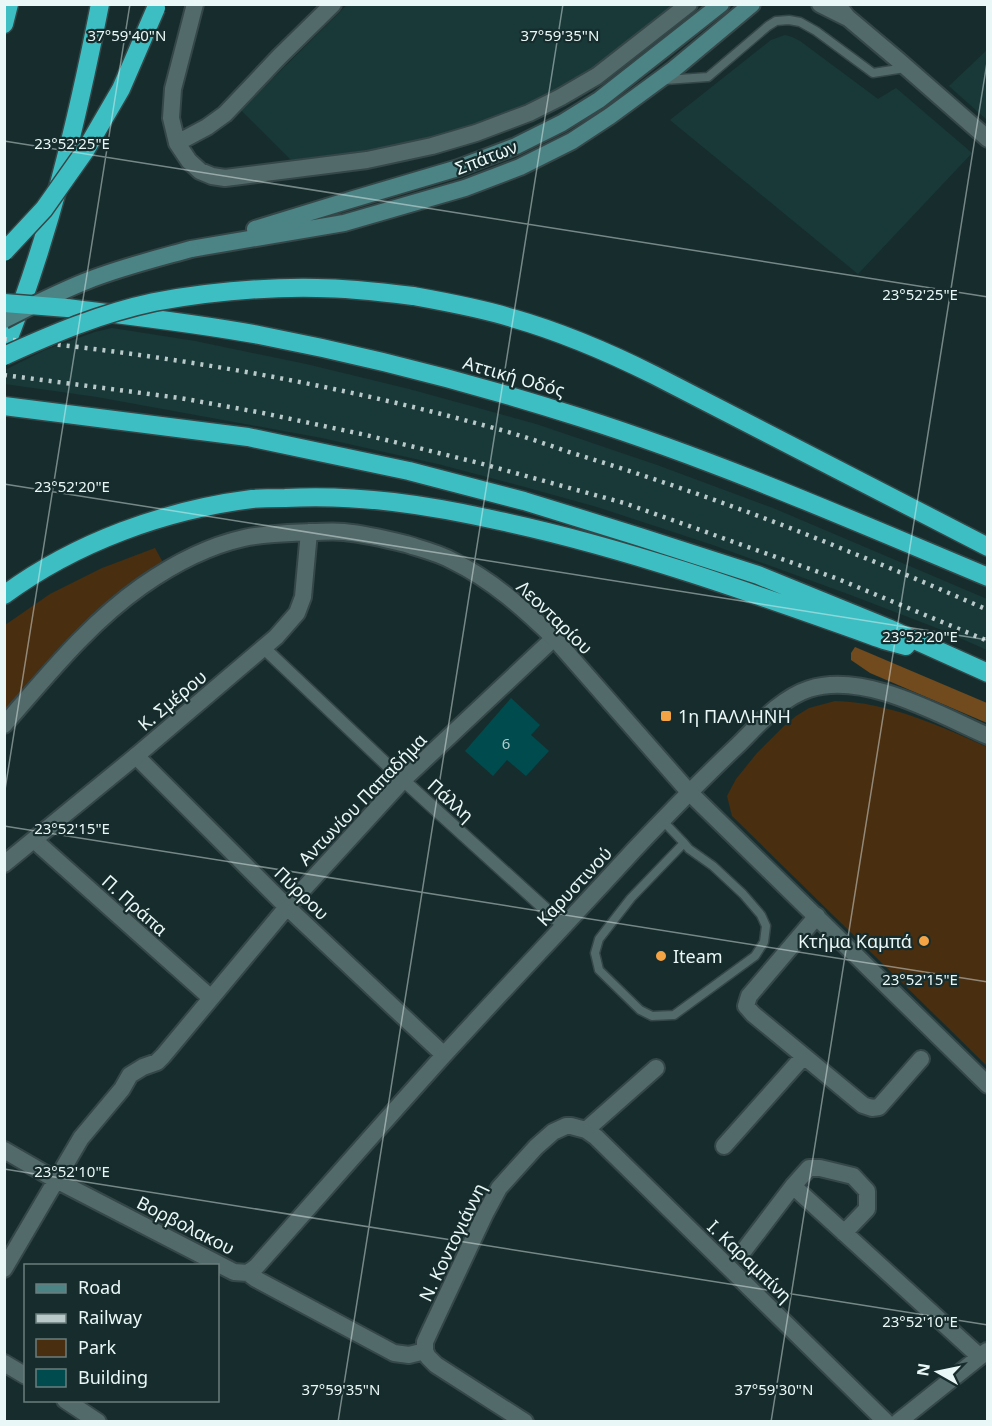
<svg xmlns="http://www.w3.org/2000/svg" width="992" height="1426" viewBox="0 0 992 1426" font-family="'Noto Sans',sans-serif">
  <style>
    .built { fill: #193939 }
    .green { fill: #492e10 }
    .forest { fill: #714a1d }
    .building { fill: #004b4d }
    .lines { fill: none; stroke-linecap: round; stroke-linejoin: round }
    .service-casing { stroke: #354748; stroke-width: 11 }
    .pedestrian-casing { stroke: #354748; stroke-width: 15 }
    .minor-casing { stroke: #354748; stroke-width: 20 }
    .tertiary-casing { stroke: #354748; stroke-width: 20 }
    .secondary-casing { stroke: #354748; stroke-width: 20 }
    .motorway-casing { stroke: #354748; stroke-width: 21 }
    .service { stroke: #536a6a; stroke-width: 8 }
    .pedestrian { stroke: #536a6a; stroke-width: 12 }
    .minor { stroke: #536a6a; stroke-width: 16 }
    .tertiary { stroke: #536a6a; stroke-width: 16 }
    .secondary { stroke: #4c8384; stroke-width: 16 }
    .motorway { stroke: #3dbec2; stroke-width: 18 }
    .rail { stroke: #b9c8c8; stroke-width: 4.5; stroke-dasharray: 3 6; stroke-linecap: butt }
    .secondary-bridge-casing { stroke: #354748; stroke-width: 20; stroke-linecap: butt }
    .motorway-bridge-casing { stroke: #354748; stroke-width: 21; stroke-linecap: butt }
    .secondary-bridge { stroke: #4c8384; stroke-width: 16 }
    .motorway-bridge { stroke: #3dbec2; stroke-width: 18 }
    .ticks { fill: none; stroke: #eaf7f7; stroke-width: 1.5; stroke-opacity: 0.45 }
    .poi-dot { fill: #f4a345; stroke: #172d2d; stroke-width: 2 }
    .labels { text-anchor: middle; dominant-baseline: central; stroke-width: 4.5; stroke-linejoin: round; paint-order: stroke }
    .number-label { font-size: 15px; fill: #b0cccc }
    .street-label { font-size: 18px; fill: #eaf7f7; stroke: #172d2d }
    .poi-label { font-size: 18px; fill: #eaf7f7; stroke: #172d2d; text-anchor: start }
    .ticks-label { font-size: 15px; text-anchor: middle; fill: #eaf7f7; stroke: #172d2d; stroke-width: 4.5; stroke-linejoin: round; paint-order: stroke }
  </style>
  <rect width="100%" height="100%" fill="#172d2d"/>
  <path class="built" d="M347 5H674L591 72 549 99 493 120 415 144 291 160 241 110Z
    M785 35 792 37 800 41 878 99 896 88 972 153 858 274 670 120 771 40Z
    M987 50V120L949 86Z
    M112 328 195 341 306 364 409 389 536 424 657 465 773 508 987 599V650L942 630 848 594 713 545 597 507 525 487 438 464 322 438 97 397 5 384V370L45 350 95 332Z"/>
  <path class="green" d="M155 548 166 568 5 719V625L50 594 102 568Z
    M835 701C888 702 940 726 987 747V1066L732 816 727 796 736 779 757 753 785 725 796 716 809 708Z"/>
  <path class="forest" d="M855 647 987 703V723L870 673 851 660V653Z"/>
  <path class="building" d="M511 698 540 725 531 735 549 751 526 776 507 760 493 776 465 751Z"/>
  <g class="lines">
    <defs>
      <path id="service" d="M665 80 708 77 768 26 776 21 789 20 800 22 816 31 873 73 905 68
        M662 820 684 843 689 849 713 866 743 894 761 915 766 926 764 942 755 956 674 1015 652 1016 640 1010 599 970 595 953 599 939 631 898 684 843"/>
      <path id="pedestrian" d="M264 648 403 780 564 926"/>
      <path id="minor" d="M195 4 173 89 171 118 177 143 189 161 200 171 212 176 225 178 367 160 432 146 476 133 529 113 561 97 597 76 689 4
        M820 4 846 17
        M837 4 847 17 898 60 988 139
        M177 143 207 127 225 114 279 57 333 4
        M136 756 287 907 444 1055
        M34 840 211 998
        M817 916 749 996 746 1006 753 1014 863 1105 872 1108 879 1107 921 1059
        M586 1130 656 1068
        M724 1146 804 1056
        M4 1150 56 1180 234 1272 248 1273 256 1267C319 1196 381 1125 444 1055 507 986 571 919 634 850 668 814 703 778 739 744 759 724 781 698 809 689 864 671 938 714 988 736
        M793 1186 979 1356
        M742 1253 793 1186 809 1168H820L853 1176 867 1191V1209L844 1233
        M4 1269 81 1138 122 1089 130 1075 143 1067 157 1062 163 1056 287 907 403 780 554 638
        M248 1273 256 1279 394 1353 409 1355 425 1351
        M425 1351V1342L430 1331 485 1214 499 1188 536 1147 553 1132 566 1126H571L586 1130 596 1137 886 1422
        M425 1351 428 1357 436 1365 525 1422
        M4 1363 26 1376
        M65 1400 98 1422
        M898 1422 987 1351"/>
      <path id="tertiary" d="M4 725C47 676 88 624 142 586 172 565 208 546 244 538 267 533 289 533 312 532 322 532 333 531 344 532 365 534 386 539 406 544 422 549 439 553 453 561 492 580 524 609 554 638L689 792 988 1085
        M4 864 136 756 276 637 297 613 303 597 309 532"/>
      <path id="secondary" d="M255 229 340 203 458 168 516 146 562 123 599 100 721 4
        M191 249 344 223 465 188 520 167 572 141 610 116 674 69 752 4"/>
      <path id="motorway" d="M4 24 9 4
        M413 296C446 302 480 308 512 318 561 332 608 352 654 375L988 547
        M67 308C131 316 195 323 259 335 368 356 476 384 582 418 720 462 854 521 988 577
        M4 350C49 239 77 121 100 4
        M4 406 248 437 409 471 524 501 640 537 758 575 888 628 988 673
        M4 595C76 542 165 510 252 499 263 498 274 498 285 498 358 494 429 505 500 521 631 549 758 595 884 640L906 646"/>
    </defs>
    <use href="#service" class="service-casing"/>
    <use href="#pedestrian" class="pedestrian-casing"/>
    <use href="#minor" class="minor-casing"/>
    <use href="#tertiary" class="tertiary-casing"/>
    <use href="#secondary" class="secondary-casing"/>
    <use href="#motorway" class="motorway-casing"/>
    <use href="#service" class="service"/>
    <use href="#pedestrian" class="pedestrian"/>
    <use href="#minor" class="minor"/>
    <use href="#tertiary" class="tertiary"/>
    <use href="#secondary" class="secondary"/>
    <use href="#motorway" class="motorway"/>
    <path class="rail" d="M4 339C169 355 331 383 490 427 517 434 543 443 569 452 664 481 758 514 850 552 896 570 942 590 988 610
      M4 375 180 398 263 413 366 435 479 463 624 503 734 542 838 579 988 641"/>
    <defs>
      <path id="secondary-bridge" d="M4 320C31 306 57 293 84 282 118 268 155 259 191 249"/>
      <path id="motorway-bridge" d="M4 252 44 209 85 151 121 89 156 8
        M4 303 67 308
        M4 356C52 334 102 313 154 302 208 292 263 287 317 288 349 288 381 292 413 296"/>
    </defs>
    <use href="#secondary-bridge" class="secondary-bridge-casing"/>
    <use href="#motorway-bridge" class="motorway-bridge-casing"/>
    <use href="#secondary-bridge" class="secondary-bridge"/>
    <use href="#motorway-bridge" class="motorway-bridge"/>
  </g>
  <path class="ticks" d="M4 141 988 297M4 484 988 640M4 796 130 4M4 826 988 982M4 1169 988 1325M338 1422 563 4M771 1422 988 56"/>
  <g class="poi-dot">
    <rect x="660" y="710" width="12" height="12" rx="3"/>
    <circle cx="924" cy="941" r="6"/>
    <circle cx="661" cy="956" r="6"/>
  </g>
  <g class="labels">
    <g class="number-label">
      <text x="506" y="743">6</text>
    </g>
    <g class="street-label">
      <text transform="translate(486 157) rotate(-21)">Σπάτων</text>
      <text transform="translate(514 376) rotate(16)">Αττική Οδός</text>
      <text transform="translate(555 617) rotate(44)">Λεονταρίου</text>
      <text transform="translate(172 700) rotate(-40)">Κ. Σμέρου</text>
      <text transform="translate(362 799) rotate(-46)">Αντωνίου Παπαδήμα</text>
      <text transform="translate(451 800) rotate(42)">Πάλλη</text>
      <text transform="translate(574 886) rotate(-47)">Καρυστινού</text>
      <text transform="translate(302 893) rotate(44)">Πύρρου</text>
      <text transform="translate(135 905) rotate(42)">Π. Πράπα</text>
      <text transform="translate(186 1225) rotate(27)">Βορβολακου</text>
      <text transform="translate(452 1242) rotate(-64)">Ν. Koντογιάννη</text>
      <text transform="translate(750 1261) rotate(44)">Ι. Καραμπίνη</text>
    </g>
    <g class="poi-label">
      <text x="678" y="716">1η ΠΑΛΛΗΝΗ</text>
      <text x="912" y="941" text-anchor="end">Kτήμα Καμπά</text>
      <text x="673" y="956">Iteam</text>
    </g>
  </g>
  <g class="ticks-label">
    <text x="560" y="41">37°59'35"N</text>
    <text x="127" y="41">37°59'40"N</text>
    <text x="72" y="149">23°52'25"E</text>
    <text x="920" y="300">23°52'25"E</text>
    <text x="72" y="492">23°52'20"E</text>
    <text x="920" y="642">23°52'20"E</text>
    <text x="72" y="834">23°52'15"E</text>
    <text x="920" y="985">23°52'15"E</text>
    <text x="72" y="1177">23°52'10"E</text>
    <text x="920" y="1327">23°52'10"E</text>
    <text x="341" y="1395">37°59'35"N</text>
    <text x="774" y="1395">37°59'30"N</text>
  </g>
  <rect width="992" height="1426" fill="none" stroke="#eaf7f7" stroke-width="12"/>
  <rect x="24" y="1264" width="195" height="138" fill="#172d2d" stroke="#6b7e7e" stroke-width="1.5"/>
  <rect x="36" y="1284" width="30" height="9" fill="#4c8384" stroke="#6b7e7e" stroke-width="1.5"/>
  <text x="78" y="1294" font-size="18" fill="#eaf7f7">Road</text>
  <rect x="36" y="1314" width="30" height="9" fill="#b9c8c8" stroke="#6b7e7e" stroke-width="1.5"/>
  <text x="78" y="1324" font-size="18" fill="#eaf7f7">Railway</text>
  <rect x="36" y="1339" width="30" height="18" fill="#492e10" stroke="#6b7e7e" stroke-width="1.5"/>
  <text x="78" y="1354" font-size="18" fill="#eaf7f7">Park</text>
  <rect x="36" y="1369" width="30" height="18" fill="#004b4d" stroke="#6b7e7e" stroke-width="1.5"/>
  <text x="78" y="1384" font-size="18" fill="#eaf7f7">Building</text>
  <g transform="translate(938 1372) rotate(279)" stroke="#172d2d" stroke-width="4.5" paint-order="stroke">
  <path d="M0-4.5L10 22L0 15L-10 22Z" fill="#eaf7f7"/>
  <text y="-9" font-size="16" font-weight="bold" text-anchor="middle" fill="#eaf7f7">N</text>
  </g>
</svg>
